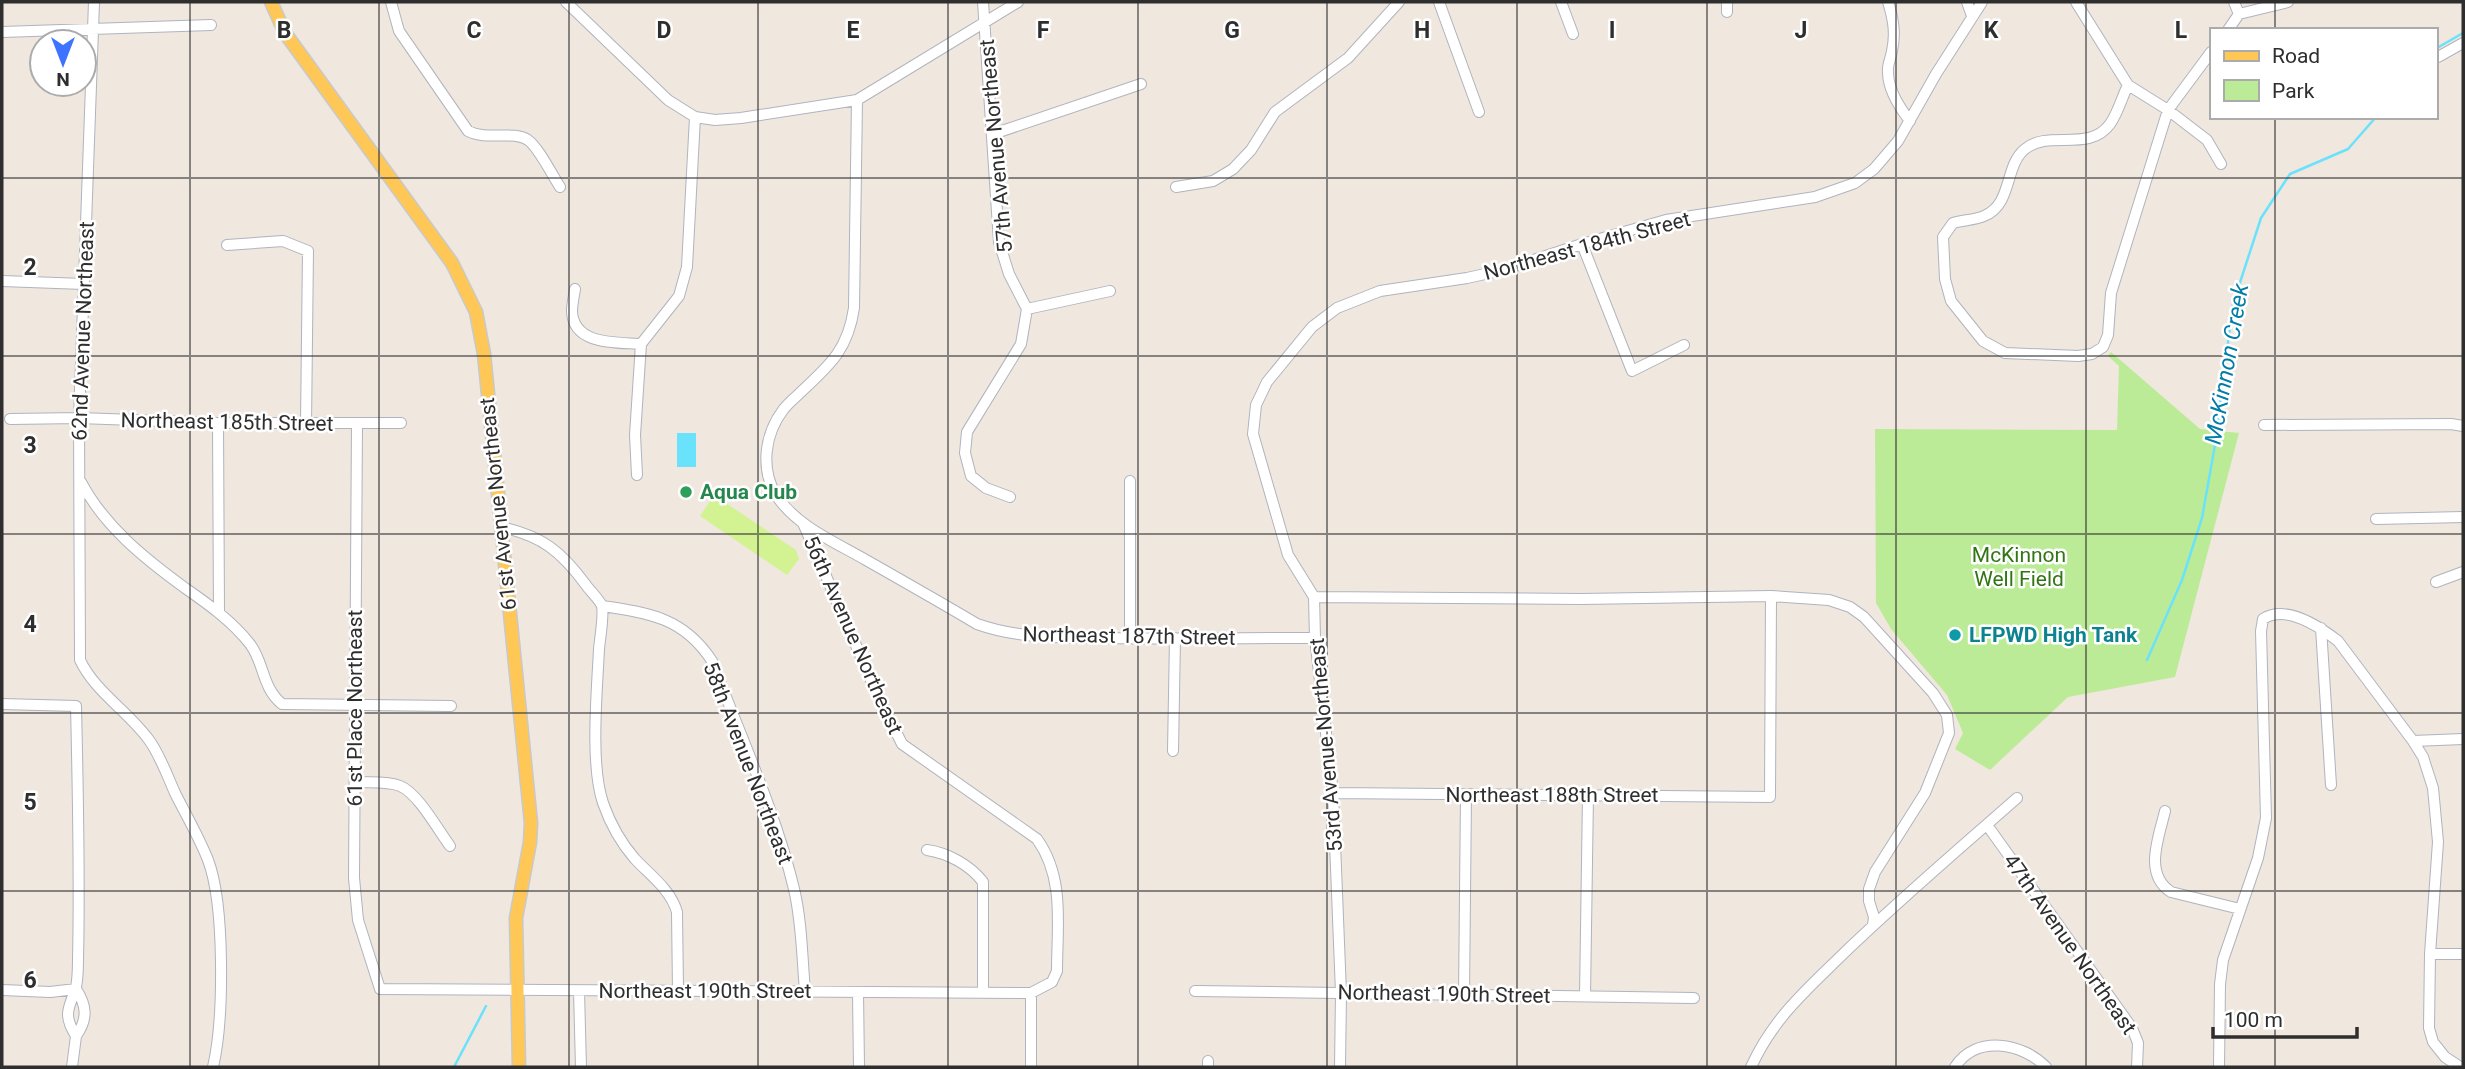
<svg xmlns="http://www.w3.org/2000/svg" width="2465" height="1069" viewBox="0 0 2465 1069" font-family="Roboto,sans-serif">
  <style>
    .green { fill: #bceb97 }
    .pitch { fill: #d3f392 }
    .water { fill: #6ae2fb }
    .lines { fill: none; stroke-linecap: round; stroke-linejoin: round }
    .stream { stroke: #6ae2fb; stroke-width: 2.5 }
    .minor-casing { stroke: #afb4be; stroke-width: 12 }
    .major-casing { stroke: #c9c9c9; stroke-width: 15 }
    .minor { stroke: #fff; stroke-width: 10 }
    .major { stroke: #ffc856; stroke-width: 12 }
    .grid { fill: none; stroke: #2e2e2e; stroke-width: 2; stroke-opacity: 0.55 }
    .leisure-dot { fill: #2e9e5b; stroke: #fff; stroke-width: 2.5 }
    .culture-dot { fill: #0f9aa8; stroke: #fff; stroke-width: 2.5 }
    .labels { text-anchor: middle; dominant-baseline: central; stroke-width: 5; stroke-linejoin: round; paint-order: stroke }
    .street-label { font-size: 21px; fill: #2e2e2e; stroke: #fff }
    .leisure-label { font-size: 21px; font-weight: bold; fill: #27864d; stroke: #fff; text-anchor: start }
    .park-label { font-size: 21px; fill: #317514; stroke: #fff }
    .culture-label { font-size: 21px; font-weight: bold; fill: #0d838f; stroke: #fff; text-anchor: start }
    .water-label { font-size: 23px; font-style: italic; fill: #017da8; stroke: #fff }
    .grid-label { font-size: 23px; text-anchor: middle; font-weight: bold; fill: #2e2e2e; stroke: #fff; stroke-width: 5; stroke-linejoin: round; paint-order: stroke }
  </style>
  <rect width="100%" height="100%" fill="#f0e7df"/>
  <path class="green" d="M2111 352 2200 429 2239 433 2175 677 2068 697 1990 770 1955 749 1963 733 1947 695 1891 629 1876 603 1875 429 2117 430 2119 366 2108 356Z"/>
  <path class="pitch" d="M714 495 796 550 799 559 787 575 700 516Z"/>
  <path class="water" d="M677 433H696V467H677Z"/>
  <g class="lines">
    <path class="stream" d="M2437 48 2463 33
      M2147 660 2182 580 2202 518 2215 445 2233 304 2261 218 2290 174 2348 149 2376 117
      M454 1067 486 1006"/>
    <defs>
      <path id="minor" d="M94 2 79 418 80 660C95 692 128 711 149 740 160 755 167 775 175 793 186 815 199 837 208 860 225 905 224 1020 213 1067
        M391 2 399 31 468 131C487 141 513 130 528 140 539 148 552 175 560 187
        M566 2 668 100 695 117 715 120 741 118 857 100 1018 2
        M983 2 999 242 1009 274 1027 309 1021 344 967 432 965 453 971 476 986 488 1010 497
        M1439 2 1479 112
        M1561 2 1573 34
        M1888 2C1893 18 1896 33 1892 51 1891 58 1887 65 1888 72 1888 90 1899 107 1910 121
        M1967 2 1972 16
        M2076 2 2128 85 2168 110 2207 140 2221 164
        M2234 2 2239 14 2288 2
        M1727 12V2
        M2228 30 2239 14
        M2 32 211 25
        M2438 57 2463 43
        M2128 85C2122 97 2118 113 2110 124 2089 153 2049 129 2025 149 2004 166 2013 204 1984 216 1975 220 1963 220 1953 223L1943 237 1945 279 1951 301 1983 341 2005 353 2078 356 2092 354 2103 347 2108 335 2111 293 2168 110 2211 52
        M857 100 854 308C848 349 831 364 802 391 796 397 788 403 783 410 765 434 760 468 776 495 796 526 835 542 866 560 903 581 940 602 977 624 1019 639 1061 637 1105 638 1175 639 1245 638 1315 638
        M993 134 1141 84
        M1176 187 1213 181 1233 169 1251 150 1275 112 1348 58 1399 2
        M1582 244 1632 371 1684 345
        M227 245 283 241 308 251 306 424
        M2 281 84 284
        M575 289C574 296 572 304 572 311 573 346 618 342 641 344
        M1027 309 1110 291
        M10 419 79 418 218 423H401
        M218 423 219 613
        M357 424 354 878 358 920 380 989 1031 993 1052 982 1057 971C1057 925 1065 878 1037 839L902 744 874 687 803 523
        M2264 425 2451 424 2463 426
        M637 475 635 435 641 344 679 296 687 267 695 117
        M81 482C105 527 144 558 185 588 208 604 232 621 250 644 264 662 262 688 282 704L451 706
        M2376 519 2463 517
        M501 527C542 536 561 551 586 585 590 591 600 600 602 606 604 616 600 638 599 649 597 692 590 764 603 803 610 823 621 843 635 859 650 875 671 890 677 912L678 991
        M2436 582 2463 572
        M1314 597 1581 599 1771 596 1829 600 1850 607 1864 617 1933 693 1947 715 1949 733 1925 793 1875 872 1869 889V901L1874 917 1873 925
        M602 606C650 613 684 618 712 661 740 735 776 813 794 889 802 922 802 958 805 991
        M2321 628 2331 785
        M1130 638V481
        M2 704 76 706C78 791 80 875 78 959 78 969 78 982 75 991 67 1010 64 1017 76 1036 88 1019 87 1006 76 989
        M2413 741 2463 739
        M1173 751 1175 638
        M356 782C370 783 387 781 400 786 418 793 438 830 450 846
        M1333 793 1770 797 1771 596
        M2165 811C2159 837 2143 874 2171 892L2240 909
        M1987 825 2132 1028 2138 1043 2137 1067
        M927 850C948 853 970 865 983 882V992
        M2430 954H2463
        M2 990 50 992 76 989
        M579 991 581 1067
        M1195 991 1694 998
        M858 992 859 1067
        M1031 993V1067
        M1464 995 1466 794
        M1585 996 1588 795
        M1208 1061V1067
        M72 1067 76 1036
        M1340 1067 1341 993 1333 793 1315 638 1314 597 1288 555 1253 434 1256 405 1267 382 1312 327 1337 308 1380 291 1467 278 1503 270 1582 244 1666 220 1815 197 1855 183 1874 169 1898 141 1936 74 1982 2
        M1751 1067C1773 1019 1804 992 1841 956 1898 901 1958 850 2017 798
        M1955 1067C1976 1034 2023 1043 2046 1067
        M2219 1067 2220 984 2223 960 2258 858 2266 818 2261 631 2263 619C2286 604 2320 627 2338 641L2413 741 2423 757 2433 788 2438 842 2430 954 2429 1028 2433 1042 2445 1057 2460 1067"/>
      <path id="major" d="M271 2 285 33 452 263 476 312 484 354 531 823 530 842 516 918 519 1067"/>
    </defs>
    <use href="#minor" class="minor-casing"/>
    <use href="#major" class="major-casing"/>
    <use href="#minor" class="minor"/>
    <use href="#major" class="major"/>
  </g>
  <path class="grid" d="M190 2V1067M379 2V1067M569 2V1067M758 2V1067M948 2V1067M1138 2V1067M1327 2V1067M1517 2V1067M1707 2V1067M1896 2V1067M2086 2V1067M2275 2V30M2275 117V1067M2 178H2463M2 356H2463M2 534H2463M2 713H2463M2 891H2463"/>
  <circle class="leisure-dot" cx="686" cy="492" r="7"/>
  <circle class="culture-dot" cx="1955" cy="635" r="7"/>
  <g class="labels">
    <g class="street-label">
      <text transform="translate(996 146) rotate(-95)">57th Avenue Northeast</text>
      <text transform="translate(1587 246) rotate(-15)">Northeast 184th Street</text>
      <text transform="translate(83 331) rotate(-88)">62nd Avenue Northeast</text>
      <text transform="translate(227 422) rotate(1)">Northeast 185th Street</text>
      <text transform="translate(498 504) rotate(-96)">61st Avenue Northeast</text>
      <text transform="translate(853 635) rotate(66)">56th Avenue Northeast</text>
      <text transform="translate(1129 636) rotate(1)">Northeast 187th Street</text>
      <text transform="translate(355 708) rotate(-90)">61st Place Northeast</text>
      <text transform="translate(1326 745) rotate(-95)">53rd Avenue Northeast</text>
      <text transform="translate(748 763) rotate(69)">58th Avenue Northeast</text>
      <text x="1552" y="795">Northeast 188th Street</text>
      <text transform="translate(2070 944) rotate(55)">47th Avenue Northeast</text>
      <text x="705" y="991">Northeast 190th Street</text>
      <text transform="translate(1444 994) rotate(1)">Northeast 190th Street</text>
    </g>
    <g class="leisure-label">
      <text x="700" y="492">Aqua Club</text>
    </g>
    <g class="park-label">
      <text x="2019" y="555">McKinnon<tspan x="2019" dy="24">Well Field</tspan></text>
    </g>
    <g class="culture-label">
      <text x="1969" y="635">LFPWD High Tank</text>
    </g>
    <g class="water-label">
      <text transform="translate(2227 364) rotate(-80)">McKinnon Creek</text>
    </g>
  </g>
  <g class="grid-label">
    <text x="284" y="38">B</text>
    <text x="474" y="38">C</text>
    <text x="664" y="38">D</text>
    <text x="853" y="38">E</text>
    <text x="1043" y="38">F</text>
    <text x="1232" y="38">G</text>
    <text x="1422" y="38">H</text>
    <text x="1612" y="38">I</text>
    <text x="1801" y="38">J</text>
    <text x="1991" y="38">K</text>
    <text x="2181" y="38">L</text>
    <text x="30" y="275">2</text>
    <text x="30" y="453">3</text>
    <text x="30" y="632">4</text>
    <text x="30" y="810">5</text>
    <text x="30" y="988">6</text>
  </g>
  <rect width="2465" height="1069" fill="none" stroke="#2e2e2e" stroke-width="7"/>
  <rect x="2210" y="28" width="228" height="91" fill="#ffffff" stroke="#ababab" stroke-width="2"/>
  <rect x="2224" y="51" width="35" height="10" fill="#ffc856" stroke="#ababab" stroke-width="2"/>
  <text x="2272" y="63" font-size="21" fill="#2e2e2e">Road</text>
  <rect x="2224" y="80" width="35" height="21" fill="#bceb97" stroke="#ababab" stroke-width="2"/>
  <text x="2272" y="98" font-size="21" fill="#2e2e2e">Park</text>
  <g transform="translate(63 63) rotate(180)"><circle r="33" fill="#ffffff" stroke="#ababab" stroke-width="2"/>
  <path d="M0-5L12 26L0 18L-12 26Z" fill="#3e73ff"/>
  <text y="-10" font-size="19" font-weight="bold" text-anchor="middle" fill="#2e2e2e">N</text>
  </g>
  <path d="M2213 1027v10h144v-10" fill="none" stroke="#2e2e2e" stroke-width="3.5"/>
  <text x="2224" y="1027" font-size="21" fill="#2e2e2e" stroke="#ffffff" stroke-width="5" paint-order="stroke">100 m</text>
</svg>
